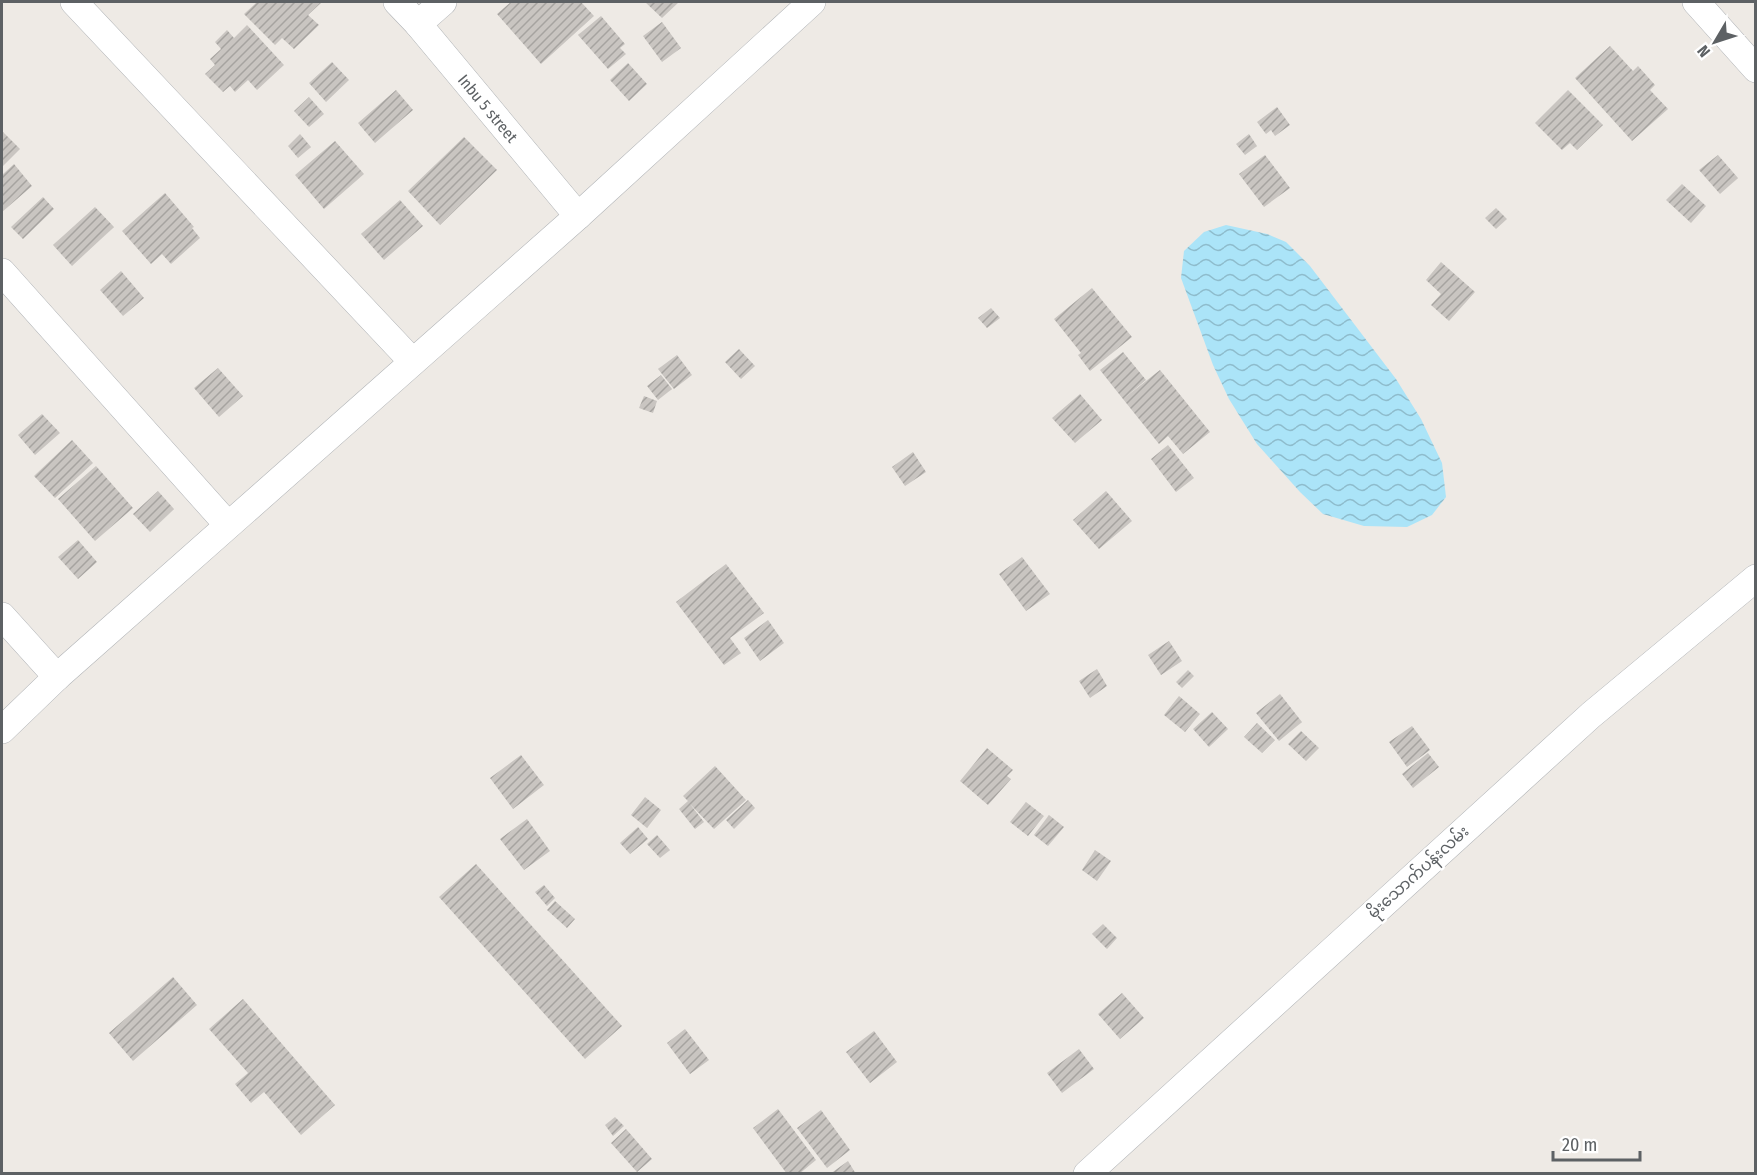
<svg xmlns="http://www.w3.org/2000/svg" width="1757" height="1175" viewBox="0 0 1757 1175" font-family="'Fira Sans Condensed','Noto Sans Myanmar',sans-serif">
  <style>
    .water { fill: url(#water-waves) }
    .building { fill: url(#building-hatch) }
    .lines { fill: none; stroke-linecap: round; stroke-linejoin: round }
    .street-casing { stroke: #b0b3b6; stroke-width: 28 }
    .street { stroke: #fff; stroke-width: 27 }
    .labels { text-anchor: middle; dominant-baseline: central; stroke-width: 5; stroke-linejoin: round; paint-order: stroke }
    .street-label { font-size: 16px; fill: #5d6164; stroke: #fff }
  </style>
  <defs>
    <pattern id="water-waves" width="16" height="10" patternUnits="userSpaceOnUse" patternTransform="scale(1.5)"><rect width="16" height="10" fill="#abe4f8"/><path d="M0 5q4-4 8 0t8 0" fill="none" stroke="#8ebccc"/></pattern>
    <pattern id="building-hatch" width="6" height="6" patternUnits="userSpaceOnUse" patternTransform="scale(1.5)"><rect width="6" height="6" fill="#c9c5c1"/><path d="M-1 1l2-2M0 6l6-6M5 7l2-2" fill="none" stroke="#a6a3a0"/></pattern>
  </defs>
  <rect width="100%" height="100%" fill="#eeeae5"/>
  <path class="water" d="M1226 225 1267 234 1286 242 1310 266 1396 379 1421 419 1442 463 1446 497 1432 515 1407 527 1364 526 1323 514 1300 492 1257 444 1229 399 1213 365 1181 278 1184 251 1204 232Z"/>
  <path class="building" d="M257 2H322L308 15 319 25 294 49 282 38 275 45 244 14Z
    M511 2H581L594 16 541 64 497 14Z
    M645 2H679L662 18Z
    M601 16 625 44 620 48 626 54 608 69 578 35Z
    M662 22 681 48 662 62 643 36Z
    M247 25 284 65 257 90 248 80 235 92 230 86 223 92 205 74 215 65 210 59 221 49 215 42 227 30 234 38Z
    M1610 46 1633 71 1638 66 1655 85 1650 90 1668 109 1632 141 1575 78Z
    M332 62 349 80 326 102 309 83Z
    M628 63 647 84 629 101 610 80Z
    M396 90 413 110 375 143 358 123Z
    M1568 90 1603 125 1577 150 1570 143 1562 150 1535 123Z
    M309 97 324 114 309 127 294 111Z
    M1277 107 1290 125 1275 136 1271 130 1266 134 1257 122Z
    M2 131 20 149 2 167Z
    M300 134 311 147 298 158 288 146Z
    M1249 134 1257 146 1245 155 1236 144Z
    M464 137 497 170 440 225 408 191Z
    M335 141 364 174 324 209 295 175Z
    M1265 155 1290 188 1264 207 1239 174Z
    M1718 155 1738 178 1720 194 1699 170Z
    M14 164 32 186 2 212V175Z
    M1682 184 1706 206 1691 223 1666 200Z
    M165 193 194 227 192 228 200 238 171 264 162 254 151 264 122 231Z
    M43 197 54 209 23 239 11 227Z
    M400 200 423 226 384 260 361 234Z
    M95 207 114 227 72 266 53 245Z
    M1496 208 1507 219 1496 229 1485 218Z
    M1441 262 1475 292 1449 321 1431 305 1441 294 1426 280Z
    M121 271 144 298 123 316 100 290Z
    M1092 288 1132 337 1090 371 1078 355 1081 353 1054 319Z
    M991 308 1000 318 987 328 978 318Z
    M739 349 755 366 741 379 725 362Z
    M1123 352 1146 380 1123 399 1100 370Z
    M677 355 692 375 674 389 658 369Z
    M218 368 243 396 219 417 194 388Z
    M1160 370 1210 432 1183 454 1168 436 1159 444 1123 399Z
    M661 375 672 389 658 400 647 386Z
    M1080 394 1102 420 1075 443 1052 418Z
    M644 396 657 401 653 413 639 408Z
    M42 414 60 433 35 455 18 435Z
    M72 440 93 463 55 498 34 476Z
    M1168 445 1194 478 1176 492 1151 459Z
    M913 452 926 472 905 486 892 467Z
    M96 466 133 508 95 541 58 499Z
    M158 491 174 509 150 532 133 514Z
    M1106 491 1132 521 1099 549 1073 520Z
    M78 540 97 562 78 579 58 557Z
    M1022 557 1050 594 1026 611 999 574Z
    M726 564 764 613 730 638 741 653 724 665 676 602Z
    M768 620 784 643 760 661 744 638Z
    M1169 641 1182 661 1161 675 1148 655Z
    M1097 669 1107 686 1090 698 1079 681Z
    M1188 670 1194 676 1182 688 1176 682Z
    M1280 694 1302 722 1279 741 1256 713Z
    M1179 696 1200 714 1185 732 1164 715Z
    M1212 712 1228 729 1209 747 1193 729Z
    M1257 723 1275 740 1262 753 1244 737Z
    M1412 726 1430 750 1407 767 1389 742Z
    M1301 731 1319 748 1306 761 1288 744Z
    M987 748 1013 770 1007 776 1011 779 988 805 960 781Z
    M1428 753 1439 767 1413 788 1402 774Z
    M521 755 544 785 513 809 490 778Z
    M715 766 746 800 714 829 690 804 704 822 695 829 679 809 688 801 683 796Z
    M645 797 661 810 647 828 631 815Z
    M748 800 755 808 734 829 726 820Z
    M1026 802 1044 816 1028 836 1010 822Z
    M1049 815 1064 827 1048 846 1034 835Z
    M527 819 550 851 524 870 500 839Z
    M638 827 648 839 630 854 620 843Z
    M657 835 670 850 660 858 647 844Z
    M1095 850 1111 861 1097 881 1082 870Z
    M476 864 622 1026 585 1059 439 897Z
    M544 885 555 898 547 906 535 892Z
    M555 901 575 919 567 928 547 910Z
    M1103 924 1117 938 1107 949 1092 934Z
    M173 977 197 1005 133 1061 109 1033Z
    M1122 993 1144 1018 1120 1039 1098 1014Z
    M243 999 335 1105 301 1135 264 1092 251 1103 235 1084 248 1073 209 1029Z
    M685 1029 709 1060 690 1074 667 1043Z
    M874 1031 897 1062 870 1083 846 1052Z
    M1079 1049 1094 1069 1062 1093 1047 1073Z
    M778 1109 816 1160 799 1174H787L753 1128Z
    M821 1110 850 1150 827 1168 797 1128Z
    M615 1117 624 1126 613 1136 605 1125Z
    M626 1129 652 1159 637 1172 611 1143Z
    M848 1161 856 1174H830Z"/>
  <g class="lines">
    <defs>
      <g id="street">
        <path d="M74 2 412 361"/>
        <path id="s1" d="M397 2 418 24 578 216"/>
        <path d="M1696 2 1756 69"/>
        <path d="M418 24 443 2"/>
        <path d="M2 272 228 525"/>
        <path d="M2 616 57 677"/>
        <path d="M2 730 57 677 578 216 812 2"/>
        <path d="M1087 1174 1591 715 1756 578"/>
      </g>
    </defs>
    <use href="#street" class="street-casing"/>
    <use href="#street" class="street"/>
  </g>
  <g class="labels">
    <g class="street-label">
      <text stroke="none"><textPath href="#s1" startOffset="140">Inbu 5 street</textPath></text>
      <text transform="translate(1418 872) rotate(-42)">မိုးသောက်ပန်းလမ်း</text>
    </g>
  </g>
  <rect width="1757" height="1175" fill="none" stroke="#5d6164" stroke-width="6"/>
  <g transform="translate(1715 42) rotate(231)" stroke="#ffffff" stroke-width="4.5" paint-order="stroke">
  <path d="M0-4.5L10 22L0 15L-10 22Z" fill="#5d6164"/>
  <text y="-9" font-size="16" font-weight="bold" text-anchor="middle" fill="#5d6164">N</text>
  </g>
  <path d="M1553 1151v9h87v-9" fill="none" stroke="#5d6164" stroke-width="3"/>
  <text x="1562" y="1151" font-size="18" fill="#5d6164" stroke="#ffffff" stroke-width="4.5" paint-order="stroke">20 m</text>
</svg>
